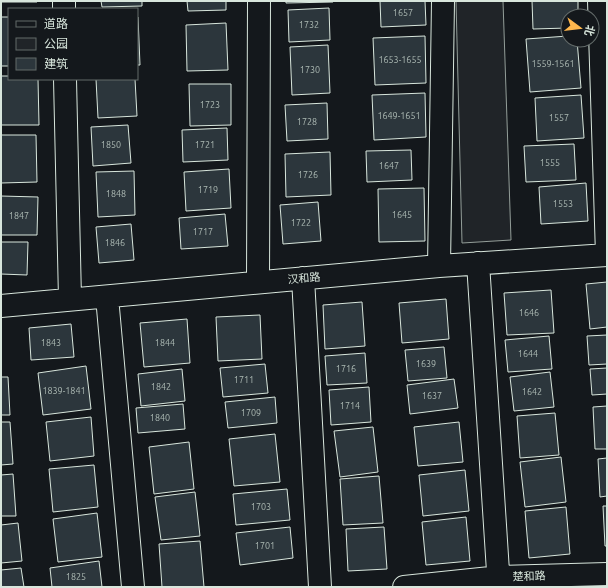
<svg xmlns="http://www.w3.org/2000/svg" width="608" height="588" viewBox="0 0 608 588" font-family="Ubuntu,'Noto Sans SC',sans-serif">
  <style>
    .green { fill: #202428; stroke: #939e99 }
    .building { fill: #2c363c; stroke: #d8e6dc }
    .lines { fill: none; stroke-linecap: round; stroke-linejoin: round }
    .street-casing { stroke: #d8e6dc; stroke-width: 24 }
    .street { stroke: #14181c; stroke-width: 22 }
    .labels { text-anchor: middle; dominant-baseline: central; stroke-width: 3; stroke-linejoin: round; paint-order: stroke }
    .number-label { font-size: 9px; fill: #adbab4 }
    .street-label { font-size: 11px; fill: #d8e6dc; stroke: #14181c }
  </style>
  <rect width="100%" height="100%" fill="#14181c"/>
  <path class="green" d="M456 1H503L511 240 462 243Z"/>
  <path class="building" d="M1 1H37V2H1Z
    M101 1H142V6L102 7Z
    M187 1H226V10L188 11Z
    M286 1H333V2L286 3Z
    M380 1H425L426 25 381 27Z
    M532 1H578V16H568V28L533 29Z
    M329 8 330 40 289 42 288 10Z
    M1 17H9V66H1Z
    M137 17H138L140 65H137Z
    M226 23 228 70 187 71 186 25Z
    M425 36 426 83 375 85 373 38Z
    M568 36V40H577L581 88 530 92 526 39Z
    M328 45 330 93 292 95 290 47Z
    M1 76H9V79H38L39 125H1Z
    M96 79H135L137 116 98 118Z
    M189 84H231V125L190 126Z
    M425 93 426 137 374 140 372 95Z
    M581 95 584 138 537 141 535 98Z
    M327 103 328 139 287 141 285 105Z
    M128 125 131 163 93 166 91 127Z
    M227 128 228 160 183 162 182 130Z
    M1 135H36L37 182 1 183Z
    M574 144 576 180 526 182 524 146Z
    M411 150 412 180 367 182 366 151Z
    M330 152 331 195 286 197 285 154Z
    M229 169 231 208 186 211 184 172Z
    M134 171 135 215 98 217 96 172Z
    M586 183 588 221 541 224 539 187Z
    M424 188 425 241 379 242 378 189Z
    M1 196 38 197 37 235H1Z
    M318 202 321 241 283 244 280 205Z
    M225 214 228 246 181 249 179 218Z
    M131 224 134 260 99 263 96 227Z
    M1 242H28L27 275 1 274Z
    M607 282V327L590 329 586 284Z
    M551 290 554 333 507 335 504 293Z
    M446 299 449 339 402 343 399 303Z
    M362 302 365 346 325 349 323 305Z
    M260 315 262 359 218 361 216 317Z
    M187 319 190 363 144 367 140 323Z
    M71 324 74 357 31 360 29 328Z
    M607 335V364L589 365 587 336Z
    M549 336 552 369 508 372 505 340Z
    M444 347 447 378 408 381 405 350Z
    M365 353 367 383 327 385 325 356Z
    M265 364 268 393 223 397 220 368Z
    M86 366 91 409 43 415 38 373Z
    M607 368V394L592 395 590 369Z
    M182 369 185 401 141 406 138 374Z
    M550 372 554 407 514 411 510 377Z
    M1 377H8L10 415H1Z
    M454 379 458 408 410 414 407 385Z
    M369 387 371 422 331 425 329 390Z
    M275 397 277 423 228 428 225 402Z
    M183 404 185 429 138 433 136 408Z
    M607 406V449H595L593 407Z
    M555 413 559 455 520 458 517 416Z
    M91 417 94 456 50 461 46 422Z
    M1 422H10L13 464 1 465Z
    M459 422 463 462 418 466 414 427Z
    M373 427 378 472 340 477 334 431Z
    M275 434 280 482 234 486 229 439Z
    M189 442 194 489 154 494 149 447Z
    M561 457 566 502 525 507 520 462Z
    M607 458V496L600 497 598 459Z
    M94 465 98 507 53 512 49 469Z
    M465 470 469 511 423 516 419 475Z
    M13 474 16 516H1V475Z
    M379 476 383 523 343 525 340 479Z
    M287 489 290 520 236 525 233 494Z
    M195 492 200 536 161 540 155 497Z
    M603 506H607V546H605Z
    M566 507 570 554 529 558 525 511Z
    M97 513 102 557 58 562 53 519Z
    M466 517 470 561 426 565 422 522Z
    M18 523 22 561 1 563V525Z
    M290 527 293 558 240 565 236 533Z
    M384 527 387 569 348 571 346 529Z
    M200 541 204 587H162L159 544Z
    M99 561 102 587H52L50 568Z
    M21 568 24 587H1V570Z"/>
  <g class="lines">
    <defs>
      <path id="street" d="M64 1V9
        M65 79 70 299
        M478 263 499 587
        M439 266 443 1
        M303 278 320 587
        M258 282 259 1
        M107 297 133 587
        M1 306 439 266 607 255 599 1
        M404 587 500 577 607 574"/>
    </defs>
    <use href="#street" class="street-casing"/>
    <use href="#street" class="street"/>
  </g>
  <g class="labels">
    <g class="number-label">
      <text x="403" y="13">1657</text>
      <text x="309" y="25">1732</text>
      <text x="400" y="60">1653-1655</text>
      <text x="553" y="64">1559-1561</text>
      <text x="310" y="70">1730</text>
      <text x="210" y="105">1723</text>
      <text x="399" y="116">1649-1651</text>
      <text x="559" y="118">1557</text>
      <text x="307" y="122">1728</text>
      <text x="111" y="145">1850</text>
      <text x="205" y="145">1721</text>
      <text x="550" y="163">1555</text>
      <text x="389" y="166">1647</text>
      <text x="308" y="175">1726</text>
      <text x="208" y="190">1719</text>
      <text x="116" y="194">1848</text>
      <text x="563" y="204">1553</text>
      <text x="402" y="215">1645</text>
      <text x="19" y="216">1847</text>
      <text x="301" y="223">1722</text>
      <text x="203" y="232">1717</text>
      <text x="115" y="243">1846</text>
      <text x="529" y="313">1646</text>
      <text x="51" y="343">1843</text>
      <text x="165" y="343">1844</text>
      <text x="528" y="354">1644</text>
      <text x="426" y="364">1639</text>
      <text x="346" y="369">1716</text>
      <text x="244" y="380">1711</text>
      <text x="161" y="387">1842</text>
      <text x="64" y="391">1839-1841</text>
      <text x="532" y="392">1642</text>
      <text x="432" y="396">1637</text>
      <text x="350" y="406">1714</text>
      <text x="251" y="413">1709</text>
      <text x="160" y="418">1840</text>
      <text x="261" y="507">1703</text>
      <text x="265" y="546">1701</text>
      <text x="76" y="577">1825</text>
    </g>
    <g class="street-label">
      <text transform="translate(304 278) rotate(-5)">汉和路</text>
      <text transform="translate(529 576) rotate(-2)">楚和路</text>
    </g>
  </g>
  <rect width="608" height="588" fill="none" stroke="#d8e6dc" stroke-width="4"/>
  <rect x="8" y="8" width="130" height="72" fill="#14181c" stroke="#626a69"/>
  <rect x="16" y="21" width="20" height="6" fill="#14181c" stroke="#626a69"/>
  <text x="44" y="28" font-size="12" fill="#d8e6dc">道路</text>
  <rect x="16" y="38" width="20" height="12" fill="#202428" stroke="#626a69"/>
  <text x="44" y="48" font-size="12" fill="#d8e6dc">公园</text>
  <rect x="16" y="58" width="20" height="12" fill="#2c363c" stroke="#626a69"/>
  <text x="44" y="68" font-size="12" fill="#d8e6dc">建筑</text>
  <g transform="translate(580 28) rotate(105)"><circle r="19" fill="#14181c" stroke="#626a69"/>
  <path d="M0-3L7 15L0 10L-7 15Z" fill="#ffb74d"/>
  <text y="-6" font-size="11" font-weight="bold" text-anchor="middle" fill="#d8e6dc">北</text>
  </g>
</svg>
